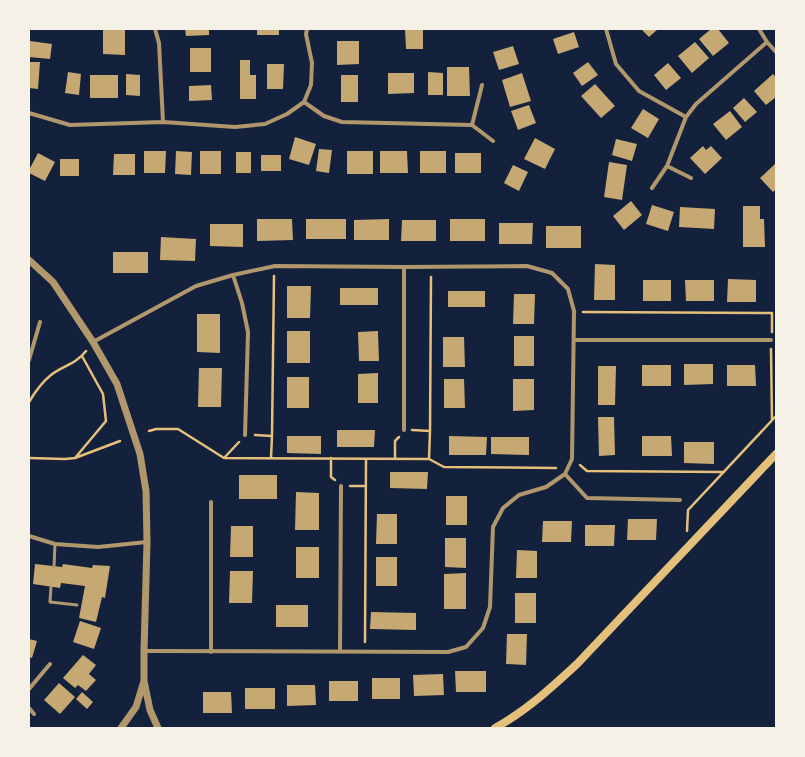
<svg xmlns="http://www.w3.org/2000/svg" width="805" height="757" viewBox="0 0 805 757" font-family="Montserrat,sans-serif">
  <style>
    .building { fill: #c6a872 }
    .lines { fill: none; stroke-linecap: round; stroke-linejoin: round }
    .path { stroke: #e5c07b; stroke-width: 2.5 }
    .service { stroke: #b1986c; stroke-width: 3 }
    .minor { stroke: #b1986c; stroke-width: 4 }
    .tertiary { stroke: #b1986c; stroke-width: 7 }
    .secondary { stroke: #e5c07b; stroke-width: 8 }
  </style>
  <rect width="100%" height="100%" fill="#14213d"/>
  <path class="building" d="M103 29H125V55L103 54Z
    M185 29H209V35L186 36Z
    M257 29H279V35H257Z
    M405 29H423V49H406Z
    M641 29H658L649 37Z
    M711 29H718L729 43 713 56 699 39Z
    M574 32 579 47 558 54 553 39Z
    M30 41 52 44 50 59 29 57Z
    M337 41H359V64L337 65Z
    M695 42 709 58 692 73 678 56Z
    M513 46 519 64 499 70 493 52Z
    M190 48H211V72H190Z
    M240 60H250V75H256V99H240Z
    M29 62H40L38 89 29 88Z
    M588 62 598 75 582 86 573 73Z
    M668 63 681 78 666 90 654 75Z
    M267 64H284L283 89H267Z
    M447 67H469L470 96H447Z
    M68 72 81 74 79 95 65 93Z
    M428 72 443 73V95H428Z
    M388 73H414V93L388 94Z
    M522 73 531 101 510 107 502 80Z
    M126 74 140 75V96L126 95Z
    M773 74 776 77V97L766 105 754 91Z
    M90 75H118V98H90Z
    M341 75H358V102H341Z
    M595 84 615 106 601 118 581 96Z
    M211 85 212 100 189 101V86Z
    M744 98 757 112 745 122 733 108Z
    M529 105 536 123 518 130 511 111Z
    M643 109 659 119 648 138 631 128Z
    M730 111 742 127 726 140 713 124Z
    M295 137 316 144 309 165 289 159Z
    M535 138 555 149 545 169 524 159Z
    M616 139 637 144 632 161 612 155Z
    M703 146 706 150 711 146 722 158 705 174 690 158Z
    M319 149 332 150 329 173 316 171Z
    M144 151H166L165 173H144Z
    M176 151 192 152 191 175 175 174Z
    M200 151H221V174H200Z
    M347 151H373V174H347Z
    M380 151H407L408 173H380Z
    M420 151H446V173H420Z
    M236 152H251V173H236Z
    M38 153 55 162 45 181 29 173V170Z
    M455 153H481V173H455Z
    M114 154H135V175H113Z
    M261 155H281V171H261Z
    M60 159H79V176H60Z
    M609 162 627 165 622 200 604 197Z
    M776 163V189L773 192 760 178Z
    M513 165 528 172 519 191 504 183Z
    M631 201 642 215 624 230 613 216Z
    M652 205 674 212 668 231 646 224Z
    M743 206H760V219H764L765 247H743Z
    M680 207 715 209 714 229 679 227Z
    M257 219H292L293 240 257 241Z
    M306 219H346V239H306Z
    M389 219V240H354V220Z
    M450 219H485V241H450Z
    M402 220H436V241H401Z
    M499 223H533L532 244H499Z
    M210 224H243V247L210 246Z
    M546 226H581V248H546Z
    M161 237 196 239 195 261 160 260Z
    M113 252H148V273H113Z
    M595 264 615 265V300H594Z
    M728 279 756 280V302H727Z
    M643 280H671V301H643Z
    M685 280H714V301H686Z
    M287 286H311L310 318H287Z
    M340 288H378V305H340Z
    M448 291H485V307H448Z
    M514 294H535L534 324H513Z
    M197 314H220V353L197 352Z
    M287 331H310V363H287Z
    M378 331 379 361H359L358 332Z
    M514 336H534V366H514Z
    M443 337H464L465 367H443Z
    M684 364H713V384L684 385Z
    M642 365H671V386H642Z
    M727 365H755L756 386H727Z
    M598 366H616L615 405H598Z
    M199 368H222L221 407H198Z
    M378 373V403H358V374Z
    M287 377H309V408H287Z
    M444 379H464L465 408H444Z
    M513 379H534V410L513 411Z
    M598 417H614L615 455 599 456Z
    M337 430H375L374 447H337Z
    M287 436H321V454L287 453Z
    M449 436 487 437 486 455H449Z
    M642 436H671L672 456H642Z
    M491 437H529V455L491 454Z
    M684 442H714V464L684 463Z
    M390 472H428L427 489 390 488Z
    M239 475H277V499H239Z
    M296 492 319 493V530H295Z
    M446 496H467V525H446Z
    M377 514H397V544H376Z
    M628 519H657L656 540H627Z
    M543 521H572L571 542H542Z
    M585 525H615L614 546H585Z
    M231 526H253V557H230Z
    M445 538H466V568L445 567Z
    M296 547H319V578H296Z
    M517 550 537 551V578H516Z
    M376 557H397V586H376Z
    M35 564 62 567 63 564 92 568 93 565 110 566 105 598 102 597 96 622 79 618 85 586 61 583 60 588 33 584Z
    M230 571H253L252 603H229Z
    M466 573V609H444V574Z
    M515 593H536V623H515Z
    M276 605H308V627H276Z
    M371 612 416 613V630L370 629Z
    M80 621 101 628 94 649 73 642Z
    M507 634H527L526 665 506 664Z
    M29 639 37 641 32 658 29 657Z
    M83 655 96 665 89 674 96 680 86 691 78 685 75 688 63 678Z
    M455 671H486V692H456Z
    M443 674 444 695 414 696 413 675Z
    M372 678H400V699H372Z
    M329 681H358V701H329Z
    M59 683 75 697 60 714 44 700Z
    M287 685H315L316 705 287 706Z
    M245 688H275V709H245Z
    M82 692 93 702 87 709 76 699Z
    M203 692H231L232 713H203Z"/>
  <g class="lines">
    <path class="path" d="M583 312 772 313V332
      M771 349 772 420
      M29 402C35 392 42 382 51 375 64 365 75 365 86 351
      M412 430 430 431 429 459
      M149 431 156 429H178L224 458 239 442
      M430 431 431 277
      M255 435 272 436 271 458
      M272 436 274 276
      M29 458 65 459 75 458 120 441
      M75 458 106 421 103 394 82 356
      M224 458 429 459 444 467 556 468
      M331 458V477L335 480
      M395 459V441L399 437
      M580 465 587 471 724 472
      M350 486H366
      M688 510 776 416
      M687 531 688 510
      M365 642 366 459"/>
    <path class="service" d="M54 567 55 544
      M51 587 50 602 77 605"/>
    <path class="minor" d="M155 29 159 43 163 122
      M606 29 616 64 639 91 686 117
      M759 29 767 42
      M304 102 324 116 342 122 472 125 493 141
      M29 113 70 125 163 122 235 127 265 124 287 114 304 102 311 85 312 63 306 34 307 29
      M472 125 482 85
      M667 166 691 178
      M652 188 667 166 686 117 696 104 767 42 776 52
      M233 275 242 303 248 332 245 435
      M574 340H771
      M93 342 196 286 233 275 275 266 404 267 527 266 552 273 568 289 574 311 572 459 565 474 546 487 519 495 503 508 493 527 490 607 483 628 466 647 448 652 144 651
      M29 360 40 322
      M404 430V267
      M565 474 587 498 680 500
      M29 536 55 544 98 547 147 542
      M211 652V502
      M340 652 341 486
      M29 689 50 664
      M29 708 34 714"/>
    <path class="tertiary" d="M29 260 53 282 93 342 117 384 140 454 146 491 147 542 144 651V681L150 710 158 728
      M121 728 136 707 144 681"/>
    <path class="secondary" d="M495 728C526 711 551 688 577 664L776 454"/>
  </g>
  <rect width="805" height="757" fill="none" stroke="#f6f1e7" stroke-width="60"/>
</svg>
